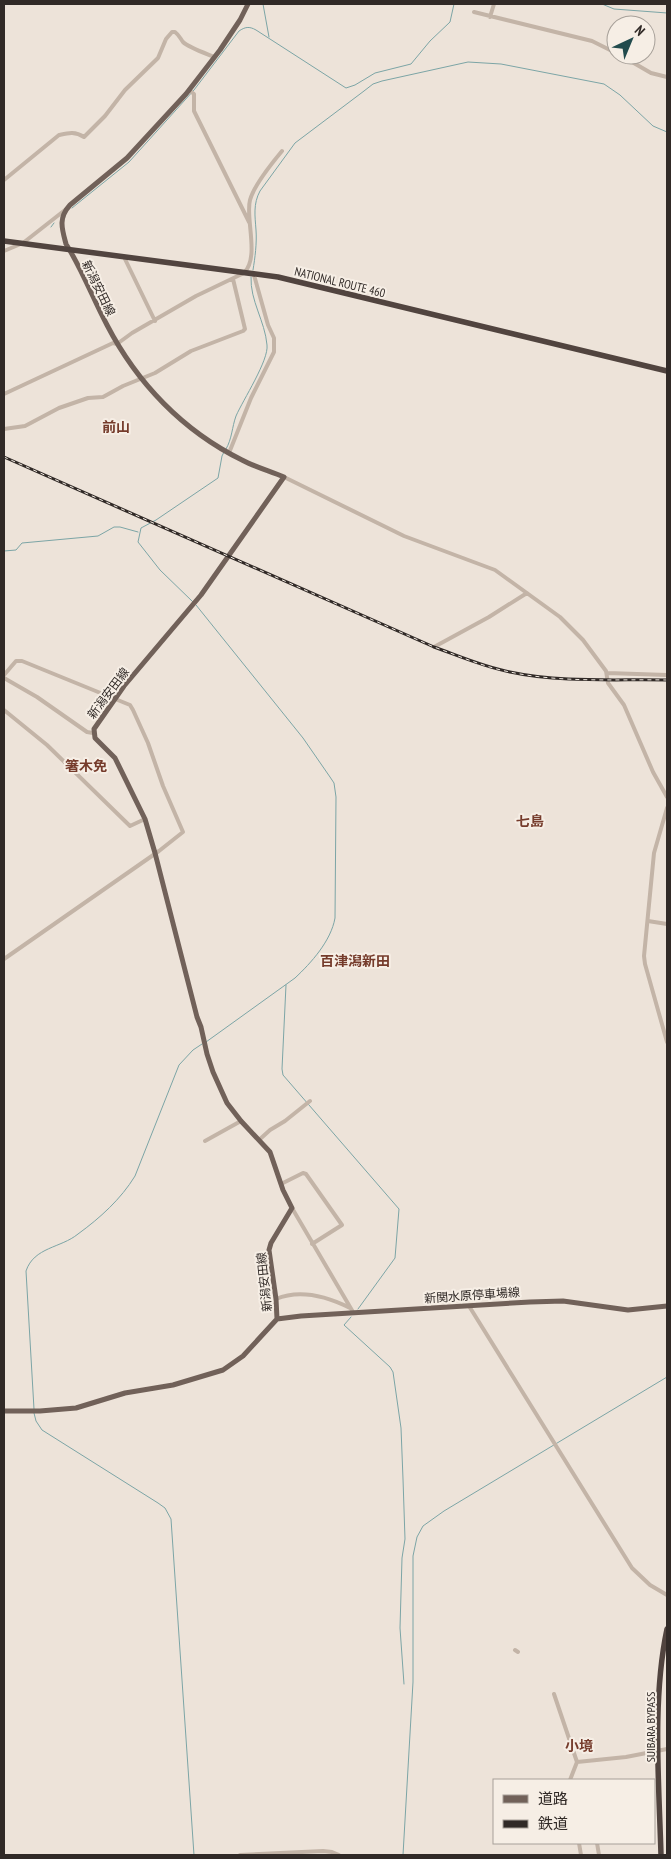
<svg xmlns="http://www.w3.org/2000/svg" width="671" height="1859" viewBox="0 0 671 1859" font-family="'PT Sans Narrow','Noto Sans JP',sans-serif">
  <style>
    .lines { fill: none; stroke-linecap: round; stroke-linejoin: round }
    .stream { stroke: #7ca5a6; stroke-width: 1 }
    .minor { stroke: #c3b4a7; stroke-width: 4 }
    .major { stroke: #716159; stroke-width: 5 }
    .highway { stroke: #51443f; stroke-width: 5.5 }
    .rail-casing { stroke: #312a27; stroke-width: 3 }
    .rail { stroke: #f6eee5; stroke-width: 1; stroke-dasharray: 4; stroke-linecap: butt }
    .labels { text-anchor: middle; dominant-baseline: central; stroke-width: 4; stroke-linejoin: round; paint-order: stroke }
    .street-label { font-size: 12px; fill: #312a27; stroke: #f6eee5 }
    .neighbourhood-label { font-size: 14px; font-weight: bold; fill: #753b2b; stroke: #f6eee5 }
  </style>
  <rect width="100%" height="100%" fill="#ede3d9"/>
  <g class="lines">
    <path class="stream" d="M263 4 269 37
      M602 4 614 9 667 13
      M72 208 129 162 194 90 239 31C245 27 249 26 256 30L346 88 355 85 375 73 411 64 430 41 450 22 454 4
      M51 227 54 223
      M253 270C255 258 257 243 256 230 255 216 253 204 260 191L295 143 364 91 373 84 382 81 468 62 501 64 604 84 620 95 653 126 667 132
      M226 449C232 439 232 427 236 416 243 400 269 360 267 345 265 321 250 301 251 277
      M4 551 16 550 22 543 98 536 114 527H120L138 532
      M193 602 160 570 138 542 141 528 156 520 218 478 222 456 224 452
      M196 605 303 738 330 777 334 783 336 797 335 918C331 941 311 963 295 978L206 1042
      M286 985 282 1069 283 1075 399 1209 395 1258 358 1309
      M351 1317 344 1325 390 1367 393 1372 401 1428 403 1479 405 1539 402 1558 400 1628 404 1684
      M34 1409 26 1271C34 1247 61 1248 78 1234 100 1218 121 1199 135 1176L179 1065 193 1050 202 1044
      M34 1413 36 1421 42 1430 158 1503 165 1508 171 1519 194 1855
      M403 1855 413 1682V1556L417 1537 423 1526 444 1511 667 1377"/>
    <path class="minor" d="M474 12 592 41 616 53
      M490 17 494 4
      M620 55 651 73 667 77
      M189 90 194 94V111L249 222
      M4 180 59 135C68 133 75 131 84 137L105 116 125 90 158 58 166 39 172 32H175C179 35 180 38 183 42 188 47 207 54 214 57
      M4 251 23 243 65 210
      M124 257 155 321
      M4 394 113 343 117 344 132 333 196 296 244 273C260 257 245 218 250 200 254 185 272 163 282 151
      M4 429 25 426 59 408 88 398 103 397 123 386 155 373 191 351 243 331 245 329 233 279
      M229 453 251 398 274 352V338L268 325 254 275
      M284 477 404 536 495 570 560 617 583 640 606 671 608 683 624 705 653 772 667 797
      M434 647 489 617 527 593
      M607 673 667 675
      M4 675 16 661H22L130 705 133 710 148 743 163 786 183 832 159 851 4 959
      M4 678 37 697 87 732 93 733
      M4 710 47 745 130 826 145 819
      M667 808 654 853 644 956 645 964 667 1042
      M648 921 667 924
      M259 1140 270 1130 285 1121 310 1101
      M205 1141 241 1121
      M281 1184 303 1173 306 1174 342 1225 312 1244
      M292 1208 353 1312
      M276 1299C300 1289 328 1297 350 1308
      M469 1306 632 1568 650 1585 667 1595
      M515 1650 518 1652
      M554 1694 577 1762 570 1780
      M577 1762 626 1757 667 1749
      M579 1843 581 1855
      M597 1843 599 1855
      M240 1855 323 1851 332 1852 339 1855"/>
    <path class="major" d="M277 1319 301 1316 530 1302 563 1301 628 1310 667 1306
      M4 1411H40L76 1408 125 1393 173 1385 223 1370 243 1356 277 1319 276 1299 269 1250 271 1243 292 1208 283 1190 270 1152 241 1121 227 1103 213 1072 207 1054 201 1027 197 1017 155 853 145 819 115 758 95 738 94 729 124 686 201 595 284 477C270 471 255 467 242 460 183 431 137 383 107 325 93 299 82 269 66 244 62 229 58 218 70 205L127 158 186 94 220 50 240 20 248 4"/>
    <path class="highway" d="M4 241 278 277 667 371
      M661 1855C659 1783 652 1700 667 1629"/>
    <defs>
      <path id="rail" d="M4 457 434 647C459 656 484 667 510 672 561 683 615 679 667 680"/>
    </defs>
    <use href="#rail" class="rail-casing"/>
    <use href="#rail" class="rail"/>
  </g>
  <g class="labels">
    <g class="street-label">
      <text transform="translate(340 282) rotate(14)">NATIONAL ROUTE 460</text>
      <text transform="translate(99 288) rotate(64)">新潟安田線</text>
      <text transform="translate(108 693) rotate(-53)">新潟安田線</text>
      <text transform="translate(264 1282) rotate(-96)">新潟安田線</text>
      <text transform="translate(472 1295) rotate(-4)">新関水原停車場線</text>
      <text transform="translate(650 1727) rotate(-90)">SUIBARA BYPASS</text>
    </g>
    <g class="neighbourhood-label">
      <text x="116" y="427">前山</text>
      <text x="86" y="766">箸木免</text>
      <text x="530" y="821">七島</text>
      <text x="355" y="961">百津潟新田</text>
      <text x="579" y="1746">小境</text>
    </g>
  </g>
  <rect width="671" height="1859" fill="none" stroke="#312a27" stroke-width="10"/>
  <rect x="493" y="1779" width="162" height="65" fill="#f6eee5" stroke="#a7a099"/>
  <rect x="503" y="1795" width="25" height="8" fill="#716159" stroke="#a7a099"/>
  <text x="538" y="1804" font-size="15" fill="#312a27">道路</text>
  <rect x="503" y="1820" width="25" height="8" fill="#312a27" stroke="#a7a099"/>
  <text x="538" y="1829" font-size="15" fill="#312a27">鉄道</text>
  <g transform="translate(631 40) rotate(44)"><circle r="24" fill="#f6eee5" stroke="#a7a099"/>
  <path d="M0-4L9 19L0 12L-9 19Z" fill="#224b4d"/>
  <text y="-8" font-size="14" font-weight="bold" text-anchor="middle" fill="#312a27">N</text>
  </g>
</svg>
